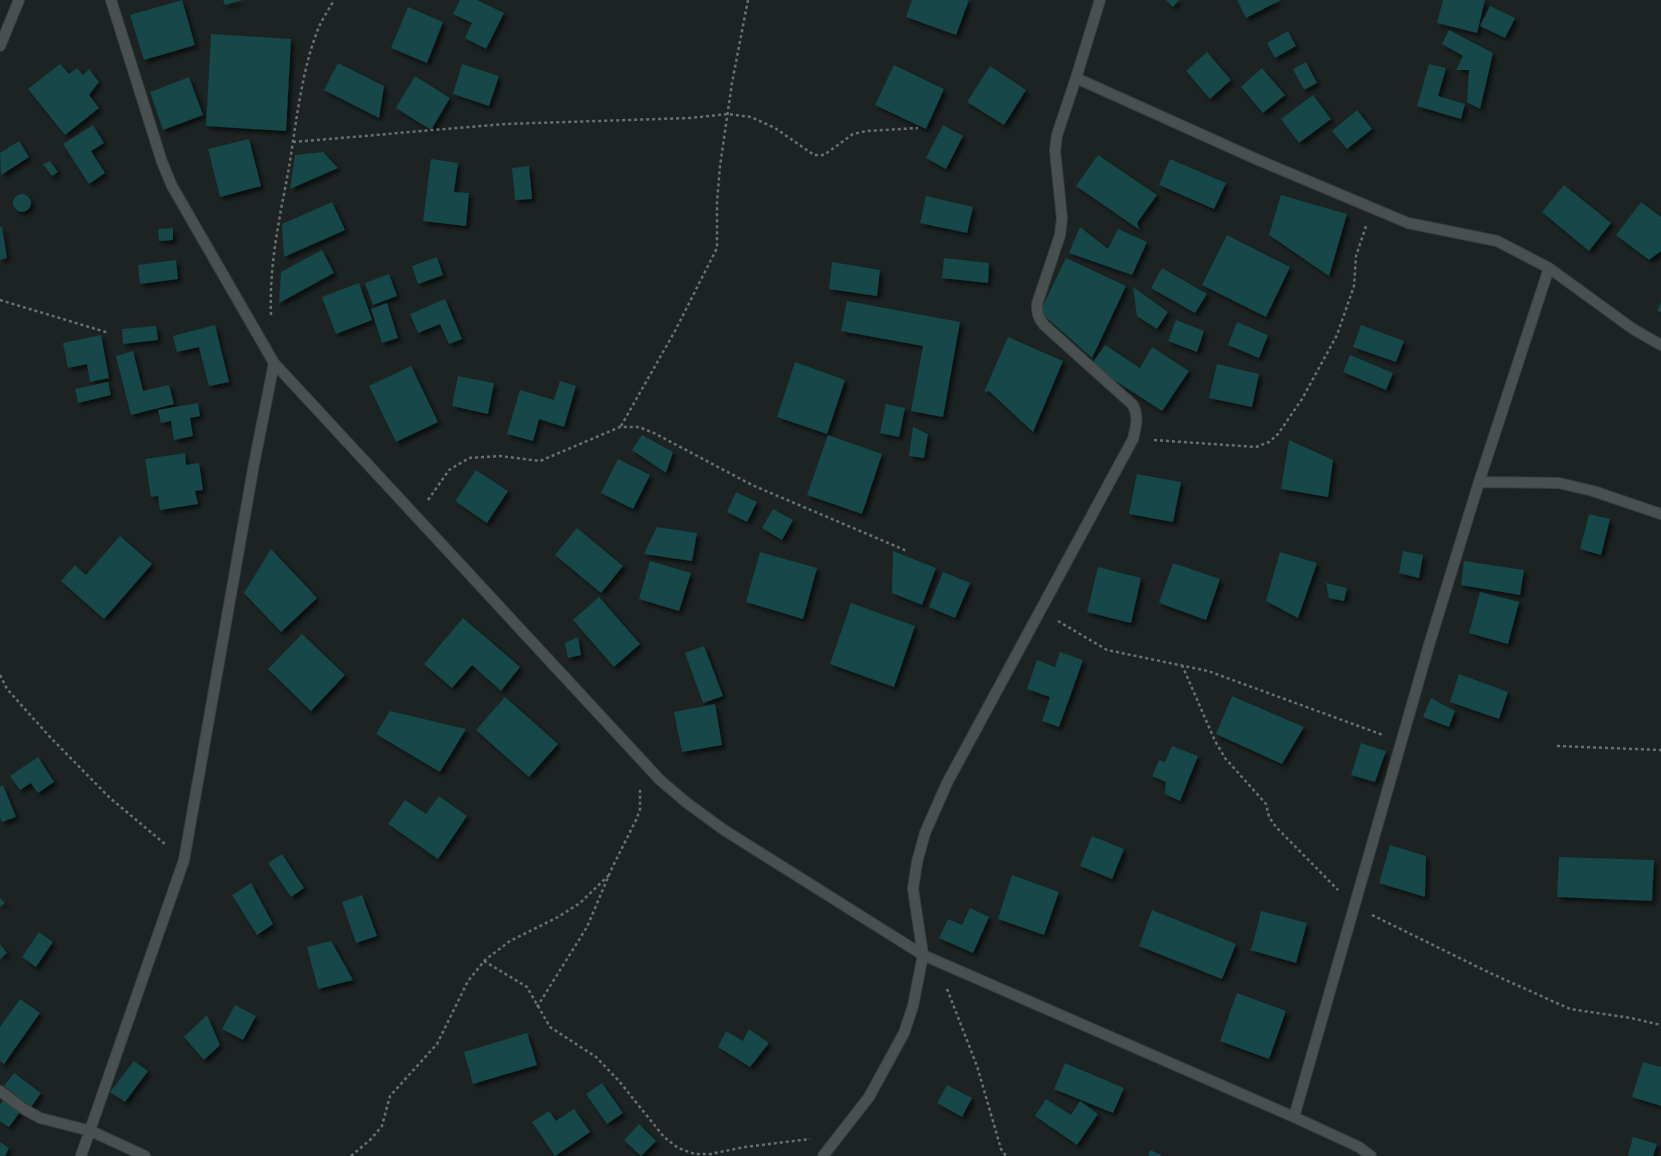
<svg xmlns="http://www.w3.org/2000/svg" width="1661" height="1156" viewBox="0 0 1661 1156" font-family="Georgia,serif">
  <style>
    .building { fill: #144748; filter: url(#shadow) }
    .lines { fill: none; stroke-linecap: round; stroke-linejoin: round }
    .street-casing { stroke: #3b3f3f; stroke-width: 12 }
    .path { stroke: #6a6f6f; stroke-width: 2.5; stroke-dasharray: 3 3; stroke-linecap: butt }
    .street { stroke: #4a5050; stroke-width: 10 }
  </style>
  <defs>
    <filter id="shadow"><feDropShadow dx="3.5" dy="3.5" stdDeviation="2" flood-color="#0009"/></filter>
  </defs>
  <rect width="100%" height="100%" fill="#1d2323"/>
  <path class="building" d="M182 0 195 45 144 60 130 15Z
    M223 0H243L225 5Z
    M460 0H477L504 13 486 49 465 38 472 23 453 14Z
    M912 0H969L956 35 906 17Z
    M1166 0H1179L1173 7Z
    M1237 0H1281L1246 18Z
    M1443 0H1485L1477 33 1437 23Z
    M1490 6 1515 18 1505 38 1480 26Z
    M408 7 443 22 427 63 391 48Z
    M1449 30 1493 53 1480 109 1467 102 1469 70H1456L1463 56 1442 44Z
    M1288 31 1296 46 1275 58 1267 43Z
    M211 34 291 39 286 131 206 126Z
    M1207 52 1231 80 1210 99 1186 71Z
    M1306 62 1317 83 1304 90 1293 69Z
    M338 63 384 86 379 118 324 90Z
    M60 64 69 74 77 68 83 75 89 69 99 82 89 95 99 108 65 135 28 89Z
    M462 64 499 76 489 106 453 94Z
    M1429 64 1446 68 1438 96 1465 104 1461 119 1417 106Z
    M894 65 944 89 926 129 875 105Z
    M990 66 1026 90 1004 125 967 102Z
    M1262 68 1285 95 1263 113 1241 87Z
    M415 76 450 98 431 130 396 108Z
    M189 77 203 115 163 130 150 92Z
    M1313 95 1331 119 1299 143 1281 119Z
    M1357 110 1372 129 1347 149 1332 131Z
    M93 125 104 143 91 151 105 173 89 184 63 144Z
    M943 125 963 136 946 169 926 158Z
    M249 139 261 186 220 197 208 149Z
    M19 141 29 157 1 175 0 153Z
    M323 152 338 168 290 189 295 155Z
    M1098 155 1157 195 1137 223 1140 230 1076 186Z
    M431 159 458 163 454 192 469 193 466 226 423 221Z
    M1170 159 1226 183 1214 209 1159 185Z
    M50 161 58 172 52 176 43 164Z
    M529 166 532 199 515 200 512 168Z
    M1564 185 1611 223 1589 251 1542 212Z
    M13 203a9 9 0 1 1 18 0a9 9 0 1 1-18 0Z
    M1281 195 1347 214 1329 276 1269 235Z
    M926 196 973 207 967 233 920 223Z
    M332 202 345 230 284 257 282 224Z
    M1641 202 1661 217V251L1649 260 1616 235Z
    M0 227H2L7 258 0 260Z
    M1080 227 1108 249 1118 229 1147 242 1132 275 1069 253Z
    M173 228V240L159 241 158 229Z
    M1227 235 1290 267 1266 317 1202 285Z
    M322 250 334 273 279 303 281 272Z
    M437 257 443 275 418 284 412 266Z
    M944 258 989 263 988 283 942 278Z
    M1066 258 1126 286 1092 358 1040 312Z
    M176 260 178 279 140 284 138 265Z
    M832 262 880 270 877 296 829 289Z
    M1162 268 1207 294 1195 313 1151 288Z
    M389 274 397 296 373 305 365 283Z
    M359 283 372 320 336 334 322 297Z
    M1133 287 1168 312 1157 329 1137 316Z
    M445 299 462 339 449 344 440 324 418 333 410 314Z
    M847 301 960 322 943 417 911 411 923 346 841 331Z
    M1661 302V312L1657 311Z
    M387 303 398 338 382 343 371 309Z
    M1176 320 1204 331 1197 352 1168 341Z
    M1237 322 1268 335 1259 358 1228 345Z
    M215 325 229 382 209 386 199 347 177 352 173 336Z
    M1361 325 1404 341 1396 362 1353 347Z
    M156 326 158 340 123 344 122 329Z
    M101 335 109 378 90 382 87 364 68 368 63 343Z
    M1008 337 1063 361 1033 432 989 391 984 392Z
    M1105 345 1140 368 1152 347 1189 371 1162 411 1091 365Z
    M133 351 143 391 169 385 174 404 131 415 116 356Z
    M1350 355 1393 373 1386 390 1343 372Z
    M795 362 845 380 827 434 777 417Z
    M1217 364 1259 374 1252 407 1209 398Z
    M411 366 438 422 396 442 369 386Z
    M458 376 494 383 488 414 452 406Z
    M560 381 576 386 564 427 539 419 533 441 507 434 520 390 554 400Z
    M108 382 111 395 78 403 75 389Z
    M198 403 200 416 190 418 193 436 174 440 171 421 161 423 158 410Z
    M886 404 905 408 899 437 880 433Z
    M913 427 928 434 924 458 909 456Z
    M642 435 673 452 666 473 632 450Z
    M828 435 882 454 862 514 807 495Z
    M1289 440 1333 460 1328 497 1281 489Z
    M185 453 186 465 199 463 203 490 195 491 198 504 160 510 158 496 151 497 145 459Z
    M618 459 650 475 633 509 601 493Z
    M476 470 508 491 487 523 455 501Z
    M1137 474 1181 482 1173 522 1129 514Z
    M736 492 757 502 747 522 727 512Z
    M773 509 793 520 782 540 762 528Z
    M1589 514 1610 519 1601 555 1580 549Z
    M657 527 697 533 692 561 644 554Z
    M577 528 623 566 601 593 555 555Z
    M120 536 152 564 104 619 61 581 75 565 86 575Z
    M271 549 317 598 281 632 244 593Z
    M893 551 936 568 922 605 892 593Z
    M1403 551 1423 555 1419 578 1399 573Z
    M760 552 817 568 803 619 746 602Z
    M1280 552 1317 563 1298 618 1266 601Z
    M650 561 691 573 679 611 639 599Z
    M1464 561 1524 570 1520 595 1461 585Z
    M1173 563 1220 579 1206 620 1159 603Z
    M1098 567 1141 578 1131 623 1087 612Z
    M943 572 970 583 955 618 929 607Z
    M1326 583 1347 588 1344 601 1329 598Z
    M1480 592 1519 602 1508 644 1469 633Z
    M599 597 640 644 614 667 573 620Z
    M851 603 915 626 894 687 830 664Z
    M463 618 520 667 501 691 472 665 452 688 424 664Z
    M302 634 345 675 311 711 268 669Z
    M578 637 581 655 568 658 565 643Z
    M704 646 723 696 703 703 685 653Z
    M1060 652 1083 660 1059 727 1042 721 1050 697 1027 689 1037 660 1055 667Z
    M1459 674 1508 692 1499 719 1450 702Z
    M1232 696 1304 727 1282 764 1216 734Z
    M505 697 558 744 529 777 476 730Z
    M1431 698 1455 711 1449 727 1423 717Z
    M715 704 722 745 682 752 674 712Z
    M390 711 466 729 440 772 376 734Z
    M1361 743 1386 751 1375 782 1351 775Z
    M1172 746 1198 756 1180 801 1165 794 1166 782 1152 776 1159 760 1165 762Z
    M38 757 54 782 38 793 31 783 20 790 10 776Z
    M3 785 16 817 2 822 0 817V787Z
    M439 796 467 816 438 859 388 824 405 800 426 814Z
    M1092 836 1124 849 1112 879 1080 866Z
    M1390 845 1426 856 1425 897 1379 883Z
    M282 854 304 888 291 897 268 863Z
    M1559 857 1654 860 1652 901 1557 897Z
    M1012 875 1059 892 1044 935 998 919Z
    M251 883 273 924 257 935 232 895Z
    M362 895 377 936 356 943 342 902Z
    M0 898 5 903 0 907Z
    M970 908 989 917 973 953 939 938 948 919 962 925Z
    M1152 910 1236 944 1222 979 1139 946Z
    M1261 911 1307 923 1296 963 1250 950 1253 944Z
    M39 932 53 942 36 967 22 957Z
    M331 941 353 980 318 989 307 947Z
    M0 944 7 953 0 959Z
    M1237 993 1286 1011 1269 1059 1220 1041Z
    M20 999 40 1013 4 1064 0 1061V1027Z
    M235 1005 256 1016 243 1040 222 1029Z
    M207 1015 220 1045 204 1060 184 1037Z
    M749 1029 769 1043 750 1067 718 1047 726 1031 743 1041Z
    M527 1033 537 1065 473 1084 464 1052Z
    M134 1061 148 1071 125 1102 110 1092Z
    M1643 1062 1661 1067V1106L1632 1097Z
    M1065 1063 1124 1088 1113 1113 1054 1089Z
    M14 1073 41 1093 31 1107 4 1086Z
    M602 1083 623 1113 607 1124 586 1094Z
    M947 1085 972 1098 962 1117 937 1103Z
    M4 1099 20 1112 9 1127 0 1121V1105Z
    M1046 1099 1071 1115 1080 1101 1098 1114 1077 1145 1035 1116Z
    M574 1109 590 1132 555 1156 532 1122 549 1111 556 1121Z
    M639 1124 656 1141 641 1156 624 1140Z
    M1633 1137 1657 1144 1653 1156H1628Z
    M0 1142 9 1148 5 1156H0Z
    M1150 1150 1161 1155V1156H1148Z"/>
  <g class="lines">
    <defs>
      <path id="street" d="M111 0 162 162 172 186 274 363 660 780 687 803 724 830 923 955 1294 1117 1359 1147 1371 1156
        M0 46 19 0
        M1076 78 1256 159 1408 223 1497 241 1549 268 1633 329 1661 345
        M1479 482 1559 483 1593 491 1661 514
        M0 1091 24 1109 40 1118 91 1131 145 1156
        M1294 1117 1429 645 1479 482 1549 268
        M81 1156 184 860 254 464 274 363
        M823 1156 869 1097 904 1033 913 1006 923 955 913 889 917 862 925 833 947 783 1133 439C1136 426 1139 417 1133 405L1044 325C1038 318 1037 313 1037 304L1060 235 1062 218 1055 151 1057 135 1076 78 1100 0"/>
    </defs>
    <use href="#street" class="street-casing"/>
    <path class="path" d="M293 142 505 124 690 118 728 114 751 117 775 128 814 155H824L853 134 867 131 918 128
      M0 300 109 333
      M271 315C269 267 279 220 288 173 296 127 301 70 319 27 323 18 329 9 334 0
      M621 426 675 331 717 248V202L720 166 732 83 748 0
      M1154 440 1256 447 1269 442 1278 434 1302 399 1337 335 1354 286 1356 256 1366 226
      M428 500 449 470 469 458 500 456 540 461 620 427H639L654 433 752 485 907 551
      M1058 621 1107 650 1208 671 1383 735
      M1182 665 1215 741 1225 758 1266 804 1269 817 1276 827 1338 890
      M0 675 7 689 50 737 110 798 165 844
      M1557 746 1661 750
      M1372 915 1490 973 1570 1009 1631 1018 1661 1025
      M484 961 527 987 550 1027 596 1057 619 1081 664 1137 678 1148 695 1154H710L745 1147 810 1139
      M947 989 977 1066 1001 1149 1006 1156
      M537 1007 587 927 612 868 637 818 640 809V788
      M351 1156 371 1139 382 1126 390 1096 437 1044 468 981 485 960 510 941 558 917 580 903 610 874"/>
    <use href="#street" class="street"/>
  </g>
</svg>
